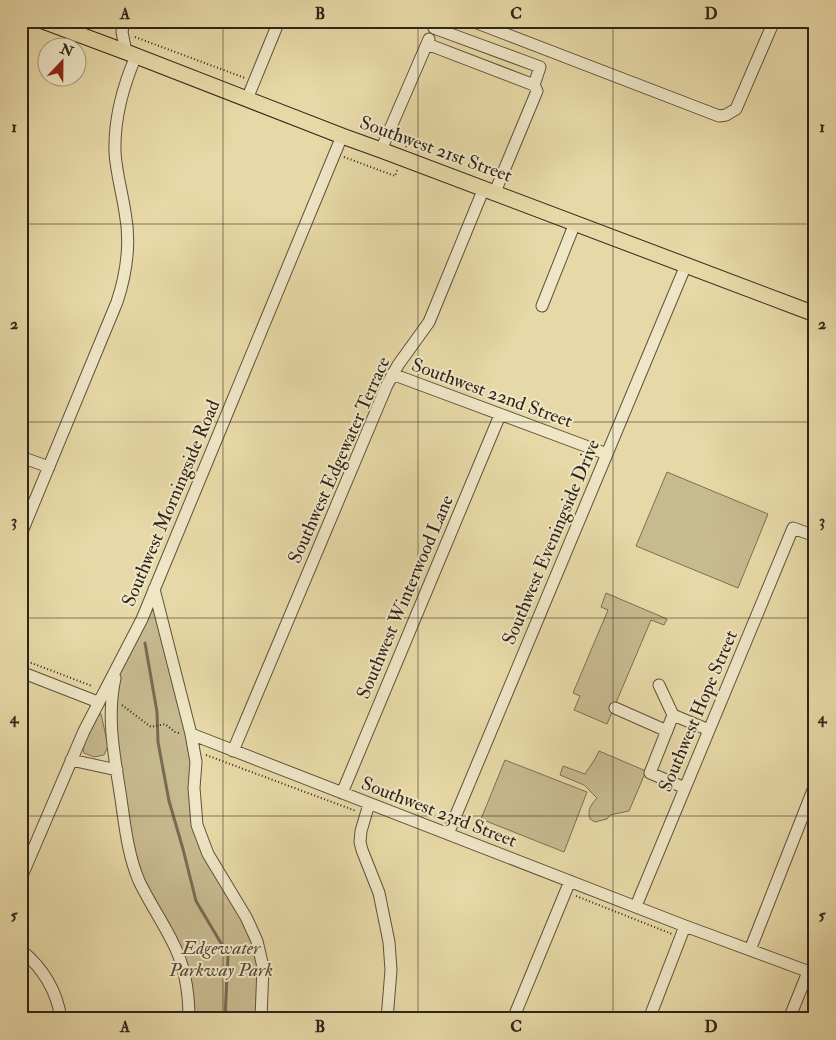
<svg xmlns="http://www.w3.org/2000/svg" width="836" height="1040" viewBox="0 0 836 1040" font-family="'IM FELL Double Pica',serif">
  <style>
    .green { fill: #c8ba8f; stroke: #7c6f54 }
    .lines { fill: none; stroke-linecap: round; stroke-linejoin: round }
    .stream { stroke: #796b52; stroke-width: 3 }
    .minor-casing { stroke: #5e513d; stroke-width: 13 }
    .major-casing { stroke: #30241a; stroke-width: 17 }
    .path { stroke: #30241a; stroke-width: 2; stroke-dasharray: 1 2.5; stroke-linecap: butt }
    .minor { stroke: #efe6c6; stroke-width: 11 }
    .major { stroke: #e7d9a7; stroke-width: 15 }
    .grid { fill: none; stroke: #30241a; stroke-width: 1; stroke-opacity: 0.55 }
    .labels { text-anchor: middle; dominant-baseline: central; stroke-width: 4; stroke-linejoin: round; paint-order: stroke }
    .street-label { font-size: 19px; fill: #30241a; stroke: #efe6c6 }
    .park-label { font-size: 19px; font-style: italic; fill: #564a37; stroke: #efe6c6 }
    .neatline { fill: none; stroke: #30241a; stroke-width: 2 }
    .grid-label { font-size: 16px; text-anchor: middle; font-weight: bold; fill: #30241a }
  </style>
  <rect width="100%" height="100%" fill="#e7d9a7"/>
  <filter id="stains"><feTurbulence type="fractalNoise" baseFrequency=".004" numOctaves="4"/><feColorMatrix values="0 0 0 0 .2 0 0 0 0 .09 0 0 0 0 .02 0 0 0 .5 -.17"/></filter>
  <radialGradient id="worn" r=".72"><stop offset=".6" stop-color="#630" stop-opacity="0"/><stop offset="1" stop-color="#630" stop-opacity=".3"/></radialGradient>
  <path class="green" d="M667 472 768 514 738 588 636 546Z
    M154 589 191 734 197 825 257 941 261 1019H189L185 980 138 879 111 719 123 656Z
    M606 593 667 619 664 625 651 620 607 724 574 710 580 696 573 693 608 610 601 607Z
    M97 714H101L108 746 104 755 94 757 84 753 82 745Z
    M599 751 646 771 629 811 610 815 607 819 595 822 590 819C587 809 591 805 597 798L584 785 560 775 563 766 585 774 595 759Z
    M505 760 587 792 564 852 481 819Z"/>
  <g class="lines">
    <path class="stream" d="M145 643 157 712 158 742 169 801 183 849 196 901 228 955 225 1019"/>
    <defs>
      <path id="minor" d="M124 21 122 32 126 52
        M472 21 719 116 726 115 736 109 774 21
        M427 44 534 85 540 67 434 28
        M247 99 279 21
        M381 150 429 39
        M495 192 537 91 534 85
        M542 306 575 223
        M392 374 607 454
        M21 457 49 467
        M21 534 117 302C127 272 131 243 125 212 122 192 116 172 115 152 114 118 123 86 136 56
        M154 589 191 734 196 762 194 788 197 825 208 854 246 917 257 941 263 967 261 1019
        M21 672 98 702
        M115 678C106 719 115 759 121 799 125 827 128 855 139 881 149 902 162 921 172 941 185 965 189 992 189 1019
        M659 685 673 715 709 730
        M615 708 667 731
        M673 715 650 773 685 788
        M191 734 685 926 815 974
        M233 751 387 385 398 365 429 322 484 188
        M71 760 117 770
        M342 793 500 415
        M369 804 361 831 360 842 362 850 379 893 389 942 391 970 387 1019
        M448 834 686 265
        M21 878 84 731 142 619 342 136
        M636 906 793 528 815 536
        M21 950C43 968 57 991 61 1019
        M750 950 815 785
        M513 1019 570 881
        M649 1019 685 926
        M789 1019 808 972"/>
      <path id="major" d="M43 21 126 52 342 136 381 150 815 314"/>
    </defs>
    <use href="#minor" class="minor-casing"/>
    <use href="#major" class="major-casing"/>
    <path class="path" d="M92 21 111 28
      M135 37 245 78
      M395 141 407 145 406 147
      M344 157 395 176 398 168
      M21 659 92 686
      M122 705 151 727 165 724 175 732 179 733
      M206 755 356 811
      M576 896 672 934"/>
    <use href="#minor" class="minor"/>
    <use href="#major" class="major"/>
  </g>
  <path class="grid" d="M223 21V1019M418 21V1019M613 21V1019M21 224H815M21 422H815M21 618H815M21 816H815"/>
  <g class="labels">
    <g class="street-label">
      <text transform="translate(436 149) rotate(20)">Southwest 21st Street</text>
      <text transform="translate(492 393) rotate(20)">Southwest 22nd Street</text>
      <text transform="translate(339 460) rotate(-66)">Southwest Edgewater Terrace</text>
      <text transform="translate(171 503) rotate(-67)">Southwest Morningside Road</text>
      <text transform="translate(551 542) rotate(-67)">Southwest Eveningside Drive</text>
      <text transform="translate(405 597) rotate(-67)">Southwest Winterwood Lane</text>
      <text transform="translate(698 711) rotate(-67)">Southwest Hope Street</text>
      <text transform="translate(439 812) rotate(21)">Southwest 23rd Street</text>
    </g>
    <g class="park-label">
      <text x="221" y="948">Edgewater<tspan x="221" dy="22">Parkway Park</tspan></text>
    </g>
  </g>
  <rect width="836" height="1040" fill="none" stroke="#e7d9a7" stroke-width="55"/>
  <g transform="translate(62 62) rotate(22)"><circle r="24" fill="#efe6c6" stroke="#a39881"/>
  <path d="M0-4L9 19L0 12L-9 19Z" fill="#8f2418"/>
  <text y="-8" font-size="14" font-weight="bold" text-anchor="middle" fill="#30241a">N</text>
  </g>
  <rect x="28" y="28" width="780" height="984" class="neatline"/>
  <g class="grid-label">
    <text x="125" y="19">A</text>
    <text x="320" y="19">B</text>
    <text x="516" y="19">C</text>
    <text x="711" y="19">D</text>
    <text x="14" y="132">1</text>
    <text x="822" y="132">1</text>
    <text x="14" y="329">2</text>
    <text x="822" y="329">2</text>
    <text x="14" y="526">3</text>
    <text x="822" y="526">3</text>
    <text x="14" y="723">4</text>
    <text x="822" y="723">4</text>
    <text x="14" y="920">5</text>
    <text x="822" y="920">5</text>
    <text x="125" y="1032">A</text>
    <text x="320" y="1032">B</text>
    <text x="516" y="1032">C</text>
    <text x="711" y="1032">D</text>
  </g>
  <rect width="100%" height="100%" filter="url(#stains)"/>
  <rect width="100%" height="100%" fill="url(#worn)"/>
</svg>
